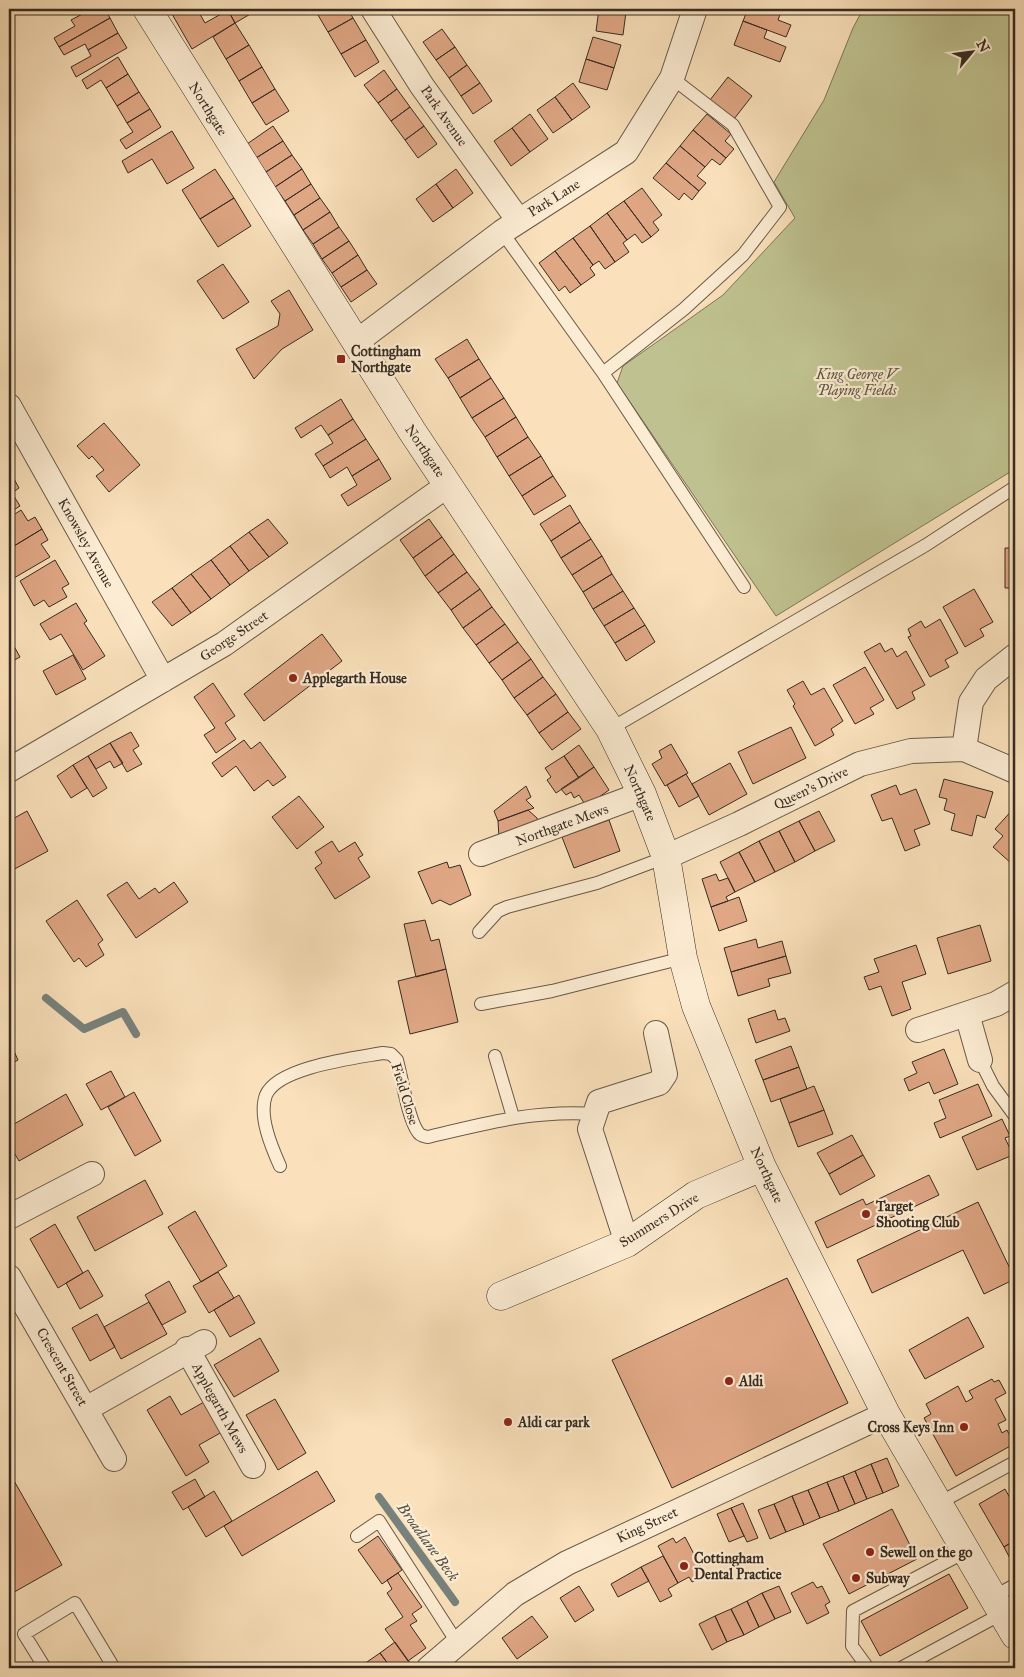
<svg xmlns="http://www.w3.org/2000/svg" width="1024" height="1677" viewBox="0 0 1024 1677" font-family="'IM FELL Great Primer',serif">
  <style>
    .green { fill: #bfc290; stroke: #7b7759 }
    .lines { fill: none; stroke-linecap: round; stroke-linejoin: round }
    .stream { stroke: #77827d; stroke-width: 8 }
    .building { fill: #e0a785; stroke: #372c22 }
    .lane-casing { stroke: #685948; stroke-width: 14 }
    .street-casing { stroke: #685948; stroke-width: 26 }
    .secondary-casing { stroke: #372c22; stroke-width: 29 }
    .lane { stroke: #fcecd3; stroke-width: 12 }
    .street { stroke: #fcecd3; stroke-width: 24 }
    .secondary { stroke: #fcecd3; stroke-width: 28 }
    .poi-dot { fill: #8f2418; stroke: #fcecd3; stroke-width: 2 }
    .labels { text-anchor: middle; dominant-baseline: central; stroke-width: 4.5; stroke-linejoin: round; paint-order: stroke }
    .street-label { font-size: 14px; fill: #372c22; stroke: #fcecd3 }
    .poi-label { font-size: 14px; font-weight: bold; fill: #372c22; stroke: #fcecd3; text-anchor: start }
    .park-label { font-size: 14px; font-style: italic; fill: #59523e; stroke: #fcecd3 }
    .water-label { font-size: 15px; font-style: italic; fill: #525048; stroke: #fcecd3 }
  </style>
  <rect width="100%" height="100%" fill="#fae1bb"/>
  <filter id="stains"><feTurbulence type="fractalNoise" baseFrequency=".004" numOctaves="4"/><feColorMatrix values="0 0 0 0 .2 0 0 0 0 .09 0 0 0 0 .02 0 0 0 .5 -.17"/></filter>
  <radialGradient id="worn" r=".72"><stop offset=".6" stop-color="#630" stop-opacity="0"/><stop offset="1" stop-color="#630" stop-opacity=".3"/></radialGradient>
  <path class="green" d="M863 9H1015V469L776 616 617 383 623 366 723 295 795 218 774 182 824 100 853 28Z"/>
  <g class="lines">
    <path class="stream" d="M46 998 84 1029 123 1012 136 1034
      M379 1497 455 1602"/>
  </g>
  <path class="building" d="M92 9H105L110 18 59 47 54 38 75 26 71 20Z
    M180 9H197L205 23 228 10 235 23 192 49 172 14Z
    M239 9H259L235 23 230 14Z
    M348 9 353 18 328 32 315 10Z
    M599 9 626 12 623 35 596 31Z
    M748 9H782L778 20 791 25 786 37 743 21Z
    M110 18 118 33 88 50 85 44 64 55 59 47Z
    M353 18 366 40 341 54 328 32Z
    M743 21 767 30 764 38 786 47 780 62 734 45Z
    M235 23 249 45 226 59 213 37Z
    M442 29 455 47 436 60 423 42Z
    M118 33 127 48 76 77 71 67 91 56 88 50Z
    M593 37 621 45 614 68 586 59Z
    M366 40 379 62 355 77 341 54Z
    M249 45 262 67 239 81 226 59Z
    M455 47 467 65 449 78 436 60Z
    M118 57 128 74 106 88 101 80 87 89 82 80Z
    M586 59 614 68 607 90 579 82Z
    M467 65 480 83 461 96 449 78Z
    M262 67 275 89 252 103 239 81Z
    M384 70 397 89 378 103 364 85Z
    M128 74 139 92 117 106 106 88Z
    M728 77 752 96 734 119 710 100Z
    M480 83 492 101 473 114 461 96Z
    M573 83 590 107 572 120 555 97Z
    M275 89 289 111 266 125 252 103Z
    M397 89 410 107 391 121 378 103Z
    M139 92 150 109 127 123 117 106Z
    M555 97 572 120 553 133 537 110Z
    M410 107 424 126 405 140 391 121Z
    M150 109 161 127 126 149 120 140 133 132 127 123Z
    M530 114 548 139 530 152 512 128Z
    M707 114 731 134 725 141 734 149 726 158 693 130Z
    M273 126 283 141 256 158 247 144Z
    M424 126 437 144 418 158 405 140Z
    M512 128 530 152 511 166 494 141Z
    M693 130 726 158 720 165 712 159 705 167 680 146Z
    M172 131 194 168 167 184 152 159 128 173 122 161Z
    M283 141 292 155 266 172 256 158Z
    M680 146 705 167 697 176 706 183 699 191 666 163Z
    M292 155 302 169 275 187 266 172Z
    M666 163 699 191 692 200 684 193 679 200 653 178Z
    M215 169 234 198 200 219 182 190Z
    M302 169 311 184 285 201 275 187Z
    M456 169 473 193 453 208 436 184Z
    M311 184 320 198 294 215 285 201Z
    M436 184 453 208 433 222 416 199Z
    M642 188 662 215 653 222 659 230 651 237 624 201Z
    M234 198 251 226 218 247 200 219Z
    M320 198 330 212 303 230 294 215Z
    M624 201 651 237 642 243 635 234 627 240 607 213Z
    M330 212 339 227 313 244 303 230Z
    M607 213 627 240 623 243 629 252 615 262 590 226Z
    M590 226 615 262 605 269 599 261 593 265 573 238Z
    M339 227 349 241 322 259 313 244Z
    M573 238 593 265 590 268 595 275 581 285 555 251Z
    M349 241 358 255 332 273 322 259Z
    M555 251 581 285 570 293 565 286 559 291 539 263Z
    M358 255 367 270 341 287 332 273Z
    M223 264 249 302 223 319 197 281Z
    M367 270 377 284 351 302 341 287Z
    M289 290 313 330 282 349 254 379 236 349 278 326 280 314 271 301Z
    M467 339 479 359 448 378 435 359Z
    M479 359 491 378 460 398 448 378Z
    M491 378 504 398 472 418 460 398Z
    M504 398 516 417 485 437 472 418Z
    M341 399 353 419 328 435 321 425 301 438 295 428Z
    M516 417 528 437 497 457 485 437Z
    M353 419 366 439 323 466 315 454 333 443 328 435Z
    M104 423 140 465 109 492 96 476 104 470 92 456 89 459 77 446Z
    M528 437 541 456 509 476 497 457Z
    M366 439 379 459 352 476 347 467 330 478 323 466Z
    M541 456 553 476 522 496 509 476Z
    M379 459 391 479 348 506 341 495 357 485 352 476Z
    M553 476 566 496 534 515 522 496Z
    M13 477 19 488 12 493 20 506 9 513V480Z
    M570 505 580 522 551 541 540 524Z
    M21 510 28 521 35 517 42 529 9 549V518Z
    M268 519 288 543 269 557 249 532Z
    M429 519 442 537 413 558 400 540Z
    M580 522 591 539 561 558 551 541Z
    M42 529 48 540 41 544 50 557 14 578 9 569V549Z
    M249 532 269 557 249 571 230 546Z
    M442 537 454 554 425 576 413 558Z
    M591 539 602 556 572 575 561 558Z
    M230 546 249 571 230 585 211 560Z
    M1005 548H1015V588H1005Z
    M454 554 467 572 438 593 425 576Z
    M602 556 612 574 583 592 572 575Z
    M55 560 69 584 62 588 67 597 49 607 44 600 34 606 20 581Z
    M211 560 230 585 211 599 191 574Z
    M467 572 480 589 451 610 438 593Z
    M191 574 211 599 191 613 172 588Z
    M612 574 623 591 593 609 583 592Z
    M172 588 191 613 172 626 152 602Z
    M480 589 492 607 463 628 451 610Z
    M974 589 993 622 980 629 984 636 965 647 943 607Z
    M623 591 634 608 604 626 593 609Z
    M76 603 87 621 84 623 105 656 83 670 61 634 50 640 40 624Z
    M492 607 505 624 476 645 463 628Z
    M634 608 645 625 615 643 604 626Z
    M940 619 958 653 945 660 949 667 930 677 908 637 911 636 908 629 921 621 925 628Z
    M505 624 518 642 489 663 476 645Z
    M645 625 655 642 626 661 615 643Z
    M322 634 342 661 264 721 244 694Z
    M10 639 20 657 9 663V640Z
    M518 642 531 659 502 680 489 663Z
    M880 643 885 652 892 648 897 657 906 651 925 685 912 692 915 699 897 709 864 652Z
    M73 655 86 679 56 695 43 671Z
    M531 659 543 677 514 698 502 680Z
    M865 667 884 700 870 708 874 714 855 724 833 685Z
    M543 677 556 694 527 715 514 698Z
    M803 681 811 695 824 688 843 721 831 729 834 735 815 746 793 706 795 704 787 690Z
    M213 683 235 716 225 723 236 739 216 753 204 735 215 728 194 697Z
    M556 694 568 712 539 733 527 715Z
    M568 712 581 729 552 750 539 733Z
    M791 727 806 758 753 784 738 752Z
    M131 732 139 746 133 750 142 764 127 772 110 743Z
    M244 740 251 749 260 742 286 777 273 786 268 780 254 791 236 766 222 777 212 763Z
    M110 743 123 763 114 768 110 761 96 769 88 756Z
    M671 744 688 773 665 786 652 764 662 758 659 751Z
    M579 745 594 767 579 778 564 756Z
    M88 756 107 788 93 797 73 765Z
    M564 756 579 778 556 793 547 780 551 777 545 768Z
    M730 763 747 794 709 815 692 784Z
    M73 765 87 788 71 798 57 776Z
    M594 767 609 790 586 806 579 795 574 798 571 792 566 795 561 789Z
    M686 774 699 796 679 807 667 785Z
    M944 779 993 792 985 818 977 815 972 836 951 830 955 814 944 810 947 799 939 797Z
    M896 785 900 795 916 789 930 824 914 830 920 845 905 851 892 818 882 821 871 795Z
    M526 786 531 797 526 800 534 808 498 821 494 811Z
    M299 796 324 827 297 849 272 817Z
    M1015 807V860L1012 864 993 847 1003 836 995 829Z
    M528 810 537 818 539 826 499 838 498 821Z
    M27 811 48 851 9 872V821Z
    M819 811 835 841 815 851 799 821Z
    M609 820 620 851 574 868 562 837Z
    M799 821 815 851 795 862 779 831Z
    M779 831 795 862 775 872 759 841Z
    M332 841 339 852 355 842 363 855 358 858 370 877 335 899 315 868 322 863 315 852Z
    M759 841 775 872 755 882 739 852Z
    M739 852 755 882 735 892 720 862Z
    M447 862 449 868 460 865 471 895 450 905 440 900 432 904 418 872Z
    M716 874 719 881 728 878 735 892 726 897 728 901 711 907 702 879Z
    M127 882 139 899 155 888 159 893 174 882 188 902 136 938 107 895Z
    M739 897 747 921 719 931 711 907Z
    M77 900 103 940 98 944 104 955 86 967 79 958 74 962 46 921Z
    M425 920 431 941 439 939 446 969 416 977 404 924Z
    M980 925 991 961 948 974 937 938Z
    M756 939 758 948 782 941 786 956 731 972 724 948Z
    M916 945 926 974 902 982 911 1009 892 1016 881 986 869 990 864 977 879 972 874 959Z
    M786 956 791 973 768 979 770 986 738 996 731 972Z
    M446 969 458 1022 410 1034 398 981Z
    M775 1010 778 1020 785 1018 790 1031 756 1043 748 1019Z
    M9 1040 18 1060 9 1065Z
    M791 1046 799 1067 763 1080 755 1060Z
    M944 1049 958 1084 934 1094 929 1082 909 1091 904 1079 917 1073 912 1062Z
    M799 1067 807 1089 771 1102 763 1080Z
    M111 1071 125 1097 101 1110 86 1084Z
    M978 1084 992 1116 940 1138 934 1123 946 1118 939 1100Z
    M814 1086 824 1110 789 1123 780 1099Z
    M134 1092 161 1141 135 1156 108 1107Z
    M66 1094 83 1125 19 1161 9 1144V1127Z
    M824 1110 833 1134 798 1147 789 1123Z
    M1002 1119 1010 1136 1005 1138 1013 1155 977 1170 962 1137Z
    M852 1135 863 1155 829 1174 817 1153Z
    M863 1155 875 1176 840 1195 829 1174Z
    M929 1175 939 1195 827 1248 815 1222 863 1199 866 1205Z
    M145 1180 163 1214 95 1251 77 1217Z
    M978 1202 1015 1279 984 1294 963 1250 872 1293 857 1260Z
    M195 1211 227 1266 201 1282 168 1227Z
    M55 1224 83 1273 58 1288 30 1239Z
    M88 1270 103 1296 80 1309 66 1283Z
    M218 1272 234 1298 209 1313 193 1286Z
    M787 1278 848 1403 672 1488 612 1360Z
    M169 1281 186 1312 162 1325 145 1295Z
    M239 1295 255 1323 230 1337 214 1310Z
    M149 1302 167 1334 121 1359 104 1327Z
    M97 1314 115 1347 90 1361 72 1328Z
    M968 1317 984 1347 925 1379 909 1350Z
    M260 1338 279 1371 234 1397 214 1365Z
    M992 1379 994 1382 999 1380 1006 1393 995 1399 1006 1420 998 1424 1002 1433 1007 1430 1014 1444 956 1476 924 1418 931 1414 926 1404 958 1386 966 1402 973 1398 969 1391Z
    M170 1396 181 1415 204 1402 222 1432 199 1445 209 1462 186 1476 147 1410Z
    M275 1399 306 1453 278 1470 246 1415Z
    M887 1458 899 1486 883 1493 871 1464Z
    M871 1464 883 1493 867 1499 855 1471Z
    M317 1471 335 1501 242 1556 224 1526Z
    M855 1471 867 1499 855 1504 843 1476Z
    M9 1472 62 1565 9 1595Z
    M843 1476 855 1504 839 1511 827 1482Z
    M195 1479 205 1497 183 1510 172 1492Z
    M827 1482 839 1511 820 1518 808 1490Z
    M1005 1489 1015 1507V1540L1004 1547 979 1504Z
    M808 1490 820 1518 804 1525 792 1496Z
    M214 1491 232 1521 206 1537 188 1507Z
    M792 1496 804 1525 786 1532 774 1504Z
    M743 1503 758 1538 747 1542 731 1508Z
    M774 1504 786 1532 770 1539 758 1510Z
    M731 1508 744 1536 729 1542 717 1514Z
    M892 1509 917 1559 849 1594 823 1544Z
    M378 1536 402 1570 382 1584 358 1550Z
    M685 1537 705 1575 692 1582 689 1577 678 1583 658 1546 673 1538 676 1543Z
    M1015 1540V1568L1004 1547Z
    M663 1556 678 1583 668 1589 672 1596 660 1602 641 1567Z
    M641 1567 649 1581 618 1597 611 1584Z
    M398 1573 422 1607 412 1614 417 1621 410 1625 426 1648 408 1661 385 1629 403 1617 387 1593 392 1589 387 1580Z
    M949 1574 968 1608 880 1656 861 1621Z
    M813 1582 817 1588 822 1586 830 1602 825 1605 829 1613 807 1624 791 1593Z
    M579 1586 594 1610 575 1622 560 1598Z
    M779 1586 791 1612 775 1619 762 1593Z
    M762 1593 775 1619 759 1627 747 1601Z
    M747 1601 759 1627 744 1635 731 1609Z
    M731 1609 744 1635 727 1642 715 1616Z
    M532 1616 548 1637 517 1659 502 1638Z
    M715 1616 727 1642 712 1650 699 1624Z
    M395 1642 410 1663 403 1668H391L380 1653Z
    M380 1653 391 1668H367L364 1664Z"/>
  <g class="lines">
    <defs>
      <path id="lane" d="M502 232 603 373 744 587
        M603 373 684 309 743 255 780 207 733 125 672 78
        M610 729 926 545 1015 487
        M479 932 498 911 507 907 597 883 666 857
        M481 1004 552 991 683 958
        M495 1056 513 1117
        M980 1060 993 1086 1015 1116
        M280 1166C272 1148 258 1116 266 1095 278 1067 355 1058 383 1053L391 1054 397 1060C402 1078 408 1119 418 1132 420 1136 424 1136 428 1137 486 1123 534 1110 595 1114
        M939 1503 1015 1462
        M357 1536 379 1521 458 1644
        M993 1597 1015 1585
        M45 1668 24 1634 75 1603 114 1668
        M868 1668 852 1646 853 1611 967 1551
        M901 1668 1003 1613"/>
      <path id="street" d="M373 9 422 86 519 221
        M355 343 502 232 626 152 672 78 695 9
        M9 406 163 680
        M964 749 971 702 986 679 1015 656
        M9 770 224 644 448 485
        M481 854 642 794
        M666 857 739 824 860 764 911 751 964 749 1015 771
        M967 1014 980 1060
        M918 1030 996 1004 1015 993
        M9 1217 92 1174
        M627 1243 590 1129 599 1102 659 1083 665 1074 656 1033
        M9 1277 114 1459
        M187 1349 253 1466
        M86 1409 204 1342
        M429 1668 515 1594 567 1563 886 1414"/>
      <path id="secondary" d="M147 9 412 431 610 729 642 794 666 857 683 958 696 1006 762 1167 886 1414 1015 1635
        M501 1296 627 1243 696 1195 762 1167"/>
    </defs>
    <use href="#lane" class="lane-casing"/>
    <use href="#street" class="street-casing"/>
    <use href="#secondary" class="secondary-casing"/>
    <use href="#lane" class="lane"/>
    <use href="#street" class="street"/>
    <use href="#secondary" class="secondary"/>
  </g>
  <g class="poi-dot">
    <rect x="336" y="354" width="10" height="10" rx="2.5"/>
    <circle cx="293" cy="678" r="5"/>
    <circle cx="866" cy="1214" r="5"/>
    <circle cx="729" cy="1381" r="5"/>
    <circle cx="508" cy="1422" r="5"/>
    <circle cx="964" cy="1427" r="5"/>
    <circle cx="870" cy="1552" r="5"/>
    <circle cx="684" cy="1566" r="5"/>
    <circle cx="856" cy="1578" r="5"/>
  </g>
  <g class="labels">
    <g class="street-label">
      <text transform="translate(208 109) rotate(58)">Northgate</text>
      <text transform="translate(444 116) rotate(55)">Park Avenue</text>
      <text transform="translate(554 198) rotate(-32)">Park Lane</text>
      <text transform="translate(425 451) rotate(56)">Northgate</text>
      <text transform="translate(86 543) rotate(61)">Knowsley Avenue</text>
      <text transform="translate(234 636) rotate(-34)">George Street</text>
      <text transform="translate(811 788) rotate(-26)">Queen's Drive</text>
      <text transform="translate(640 793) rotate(66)">Northgate</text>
      <text transform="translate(562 825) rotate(-20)">Northgate Mews</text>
      <text transform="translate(405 1094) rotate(73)">Field Close</text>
      <text transform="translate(767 1175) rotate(65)">Northgate</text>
      <text transform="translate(659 1220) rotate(-32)">Summers Drive</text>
      <text transform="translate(62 1367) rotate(60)">Crescent Street</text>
      <text transform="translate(220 1408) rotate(61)">Applegarth Mews</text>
      <text transform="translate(647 1525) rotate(-25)">King Street</text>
    </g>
    <g class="poi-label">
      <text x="351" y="351">Cottingham<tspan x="351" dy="16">Northgate</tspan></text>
      <text x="303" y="678">Applegarth House</text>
      <text x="876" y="1206">Target<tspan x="876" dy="16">Shooting Club</tspan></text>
      <text x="739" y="1381">Aldi</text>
      <text x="518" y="1422">Aldi car park</text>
      <text x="954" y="1427" text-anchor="end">Cross Keys Inn</text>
      <text x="880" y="1552">Sewell on the go</text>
      <text x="694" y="1558">Cottingham<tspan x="694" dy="16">Dental Practice</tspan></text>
      <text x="866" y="1578">Subway</text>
    </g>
    <g class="park-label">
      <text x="857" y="374">King George V<tspan x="857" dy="16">Playing Fields</tspan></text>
    </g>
    <g class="water-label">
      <text transform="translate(428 1542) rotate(54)">Broadlane Beck</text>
    </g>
  </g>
  <rect width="1024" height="1677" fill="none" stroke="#fae1bb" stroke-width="30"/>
  <rect x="10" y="10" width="1004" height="1657" fill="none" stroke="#372c22" stroke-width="2.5"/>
  <rect x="15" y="15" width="994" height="1647" fill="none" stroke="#372c22"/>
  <g transform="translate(972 52) rotate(61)" stroke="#fcecd3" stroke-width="4" paint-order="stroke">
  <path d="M0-4L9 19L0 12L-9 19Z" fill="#372c22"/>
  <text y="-8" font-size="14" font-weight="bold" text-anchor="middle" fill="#372c22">N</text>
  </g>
  <rect width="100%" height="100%" filter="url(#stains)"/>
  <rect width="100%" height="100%" fill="url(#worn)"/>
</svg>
